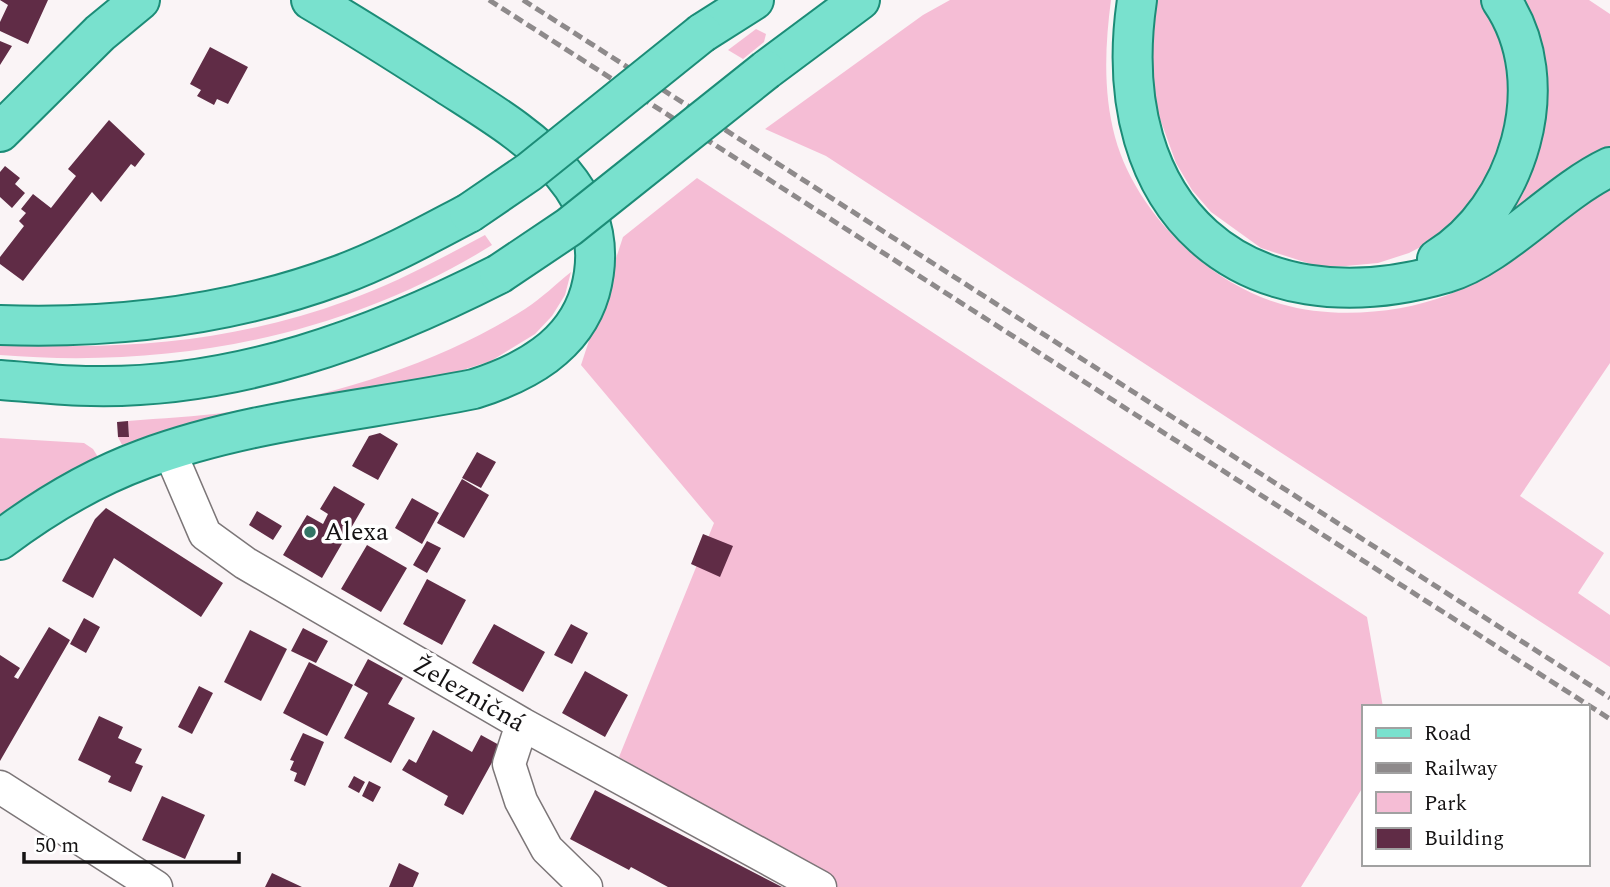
<svg xmlns="http://www.w3.org/2000/svg" width="1610" height="887" viewBox="0 0 1610 887" font-family="Spectral,serif">
  <style>
    .green { fill: #f5bdd5 }
    .building { fill: #602c46 }
    .lines { fill: none; stroke-linecap: round; stroke-linejoin: round }
    .minor-casing { stroke: #7c7678; stroke-width: 35 }
    .major-casing { stroke: #1c8c77; stroke-width: 42 }
    .minor { stroke: #fff; stroke-width: 32 }
    .major { stroke: #79e1ce; stroke-width: 38 }
    .rail { stroke: #8e8a8b; stroke-width: 5; stroke-dasharray: 10 5; stroke-linecap: butt }
    .major-bridge-casing { stroke: #1c8c77; stroke-width: 42; stroke-linecap: butt }
    .major-bridge { stroke: #79e1ce; stroke-width: 38 }
    .poi-dot { fill: #337565; stroke: #fff; stroke-width: 2.5 }
    .labels { text-anchor: middle; dominant-baseline: central; stroke-width: 7; stroke-linejoin: round; paint-order: stroke }
    .poi-label { font-size: 26px; fill: #151314; stroke: #fff; text-anchor: start }
    .street-label { font-size: 26px; fill: #151314; stroke: #fff }
  </style>
  <rect width="100%" height="100%" fill="#faf4f6"/>
  <path class="green" d="M950 0H1111C1105 46 1103 92 1115 137 1135 211 1207 283 1281 304 1333 319 1398 314 1448 295 1462 290 1476 278 1488 270 1530 243 1570 213 1610 184V363L1520 496 1604 553 1578 593 1610 615V667L826 156 765 129 923 15Z
    M1154 0H1485L1495 15 1516 107 1482 195 1436 239 1409 253 1378 263 1346 266H1317L1261 248 1211 212 1192 190 1176 163 1155 105 1151 70Z
    M1520 0H1589L1610 14V149L1507 220 1502 216Z
    M756 29 766 34 764 42 743 59 728 50Z
    M697 178 1367 617 1383 707H1363V787L1301 887H838L619 757 714 523 581 365 623 237Z
    M485 235 492 245C345 337 171 369 0 355V343C116 352 235 342 346 301 394 284 440 259 485 235Z
    M571 272 565 295 552 316 535 334 491 361 425 382 205 420 122 445 118 437 129 436 128 421C161 418 196 417 229 412 331 397 438 364 525 309 542 298 556 284 571 272Z
    M0 438 84 443 93 449 98 457 0 515Z"/>
  <path class="building" d="M0 0H48L28 44 0 31V22L8 5Z
    M0 41 12 46 0 65Z
    M210 47 248 67 228 104 217 99 214 105 197 96 201 90 190 84Z
    M109 120 145 154 135 167 131 164 101 202 92 192 23 281 0 264V257L24 226 19 221 26 213 21 209 33 194 51 208 76 176 68 169Z
    M5 166 20 178 15 184 25 193 12 208 0 197V172Z
    M128 421 129 437H118L117 422Z
    M380 433 398 444 378 480 352 466 369 436Z
    M477 452 496 462 481 488 462 478Z
    M462 479 489 495 464 538 437 523Z
    M334 486 365 504 322 578 283 555 307 515 323 524 328 514 320 509Z
    M412 498 439 513 422 544 395 528Z
    M106 508 223 583 201 617 114 558 93 598 62 581 95 519Z
    M257 511 282 526 273 540 249 525Z
    M703 534 733 546 720 577 691 564Z
    M427 541 441 548 427 573 413 565Z
    M367 545 407 568 381 612 341 589Z
    M427 579 466 600 442 645 403 624Z
    M84 618 100 627 86 653 70 644Z
    M494 624 545 652 523 692 472 663Z
    M571 624 588 633 572 664 554 655Z
    M49 627 70 640 0 761V655L20 668 14 677 18 679Z
    M303 628 328 641 316 663 291 651Z
    M250 630 287 649 261 701 224 682Z
    M368 659 403 678 388 704 415 718 391 763 344 738 368 693 354 685Z
    M309 662 353 685 327 736 283 713Z
    M585 671 628 695 605 737 562 713Z
    M199 686 213 693 192 734 178 727Z
    M99 716 123 727 118 738 142 749 135 763 143 766 131 792 108 782 111 776 78 760Z
    M433 730 472 752 481 735 501 746 463 815 444 805 448 796 402 770 409 759 416 763Z
    M303 733 324 742 305 786 294 781 297 773 290 770 294 761 290 760Z
    M354 776 365 782 359 793 348 787Z
    M369 781 381 787 373 802 362 796Z
    M595 790 782 887H668L631 867 629 870 570 839Z
    M162 796 205 815 185 859 142 840Z
    M399 863 419 873 413 887H389Z
    M272 873 302 887H265Z"/>
  <g class="lines">
    <defs>
      <path id="minor" d="M169 450 205 534 245 563 522 724 820 887
        M522 724 509 764 521 801 547 849 586 887
        M0 787 156 887"/>
      <path id="major" d="M1137 0C1106 208 1243 332 1446 273 1501 257 1555 193 1610 167
        M702 33 754 0
        M766 70 860 0
        M0 132 100 33 140 0
        M1437 259C1518 209 1558 83 1501 0
        M0 325C114 329 232 315 340 275 384 259 427 235 469 213
        M0 380C30 382 61 386 91 386 235 389 373 338 499 274
        M0 540C44 507 92 478 144 459 249 420 364 411 474 389 524 373 574 347 590 292 619 186 520 132 446 84 401 55 357 27 311 0"/>
    </defs>
    <use href="#minor" class="minor-casing"/>
    <use href="#major" class="major-casing"/>
    <use href="#minor" class="minor"/>
    <use href="#major" class="major"/>
    <path class="rail" d="M489 0 1610 719
      M523 0 1610 698"/>
    <defs>
      <path id="major-bridge" d="M469 213 529 172 702 33
        M499 274 569 227 766 70"/>
    </defs>
    <use href="#major-bridge" class="major-bridge-casing"/>
    <use href="#major-bridge" class="major-bridge"/>
  </g>
  <circle class="poi-dot" cx="310" cy="532" r="7"/>
  <g class="labels">
    <g class="poi-label">
      <text x="324" y="532">Alexa</text>
    </g>
    <g class="street-label">
      <text transform="translate(469 694) rotate(30)">Železničná</text>
    </g>
  </g>
  <rect x="1362" y="705" width="228" height="161" fill="#ffffff" stroke="#a1a1a1" stroke-width="2"/>
  <rect x="1376" y="728" width="35" height="10" fill="#79e1ce" stroke="#a1a1a1" stroke-width="2"/>
  <text x="1424" y="740" font-size="21" fill="#151314">Road</text>
  <rect x="1376" y="763" width="35" height="10" fill="#8e8a8b" stroke="#a1a1a1" stroke-width="2"/>
  <text x="1424" y="775" font-size="21" fill="#151314">Railway</text>
  <rect x="1376" y="792" width="35" height="21" fill="#f5bdd5" stroke="#a1a1a1" stroke-width="2"/>
  <text x="1424" y="810" font-size="21" fill="#151314">Park</text>
  <rect x="1376" y="828" width="35" height="21" fill="#602c46" stroke="#a1a1a1" stroke-width="2"/>
  <text x="1424" y="845" font-size="21" fill="#151314">Building</text>
  <path d="M24 852v10h215v-10" fill="none" stroke="#151314" stroke-width="3.5"/>
  <text x="35" y="852" font-size="21" fill="#151314" stroke="#ffffff" stroke-width="5" paint-order="stroke">50 m</text>
</svg>
